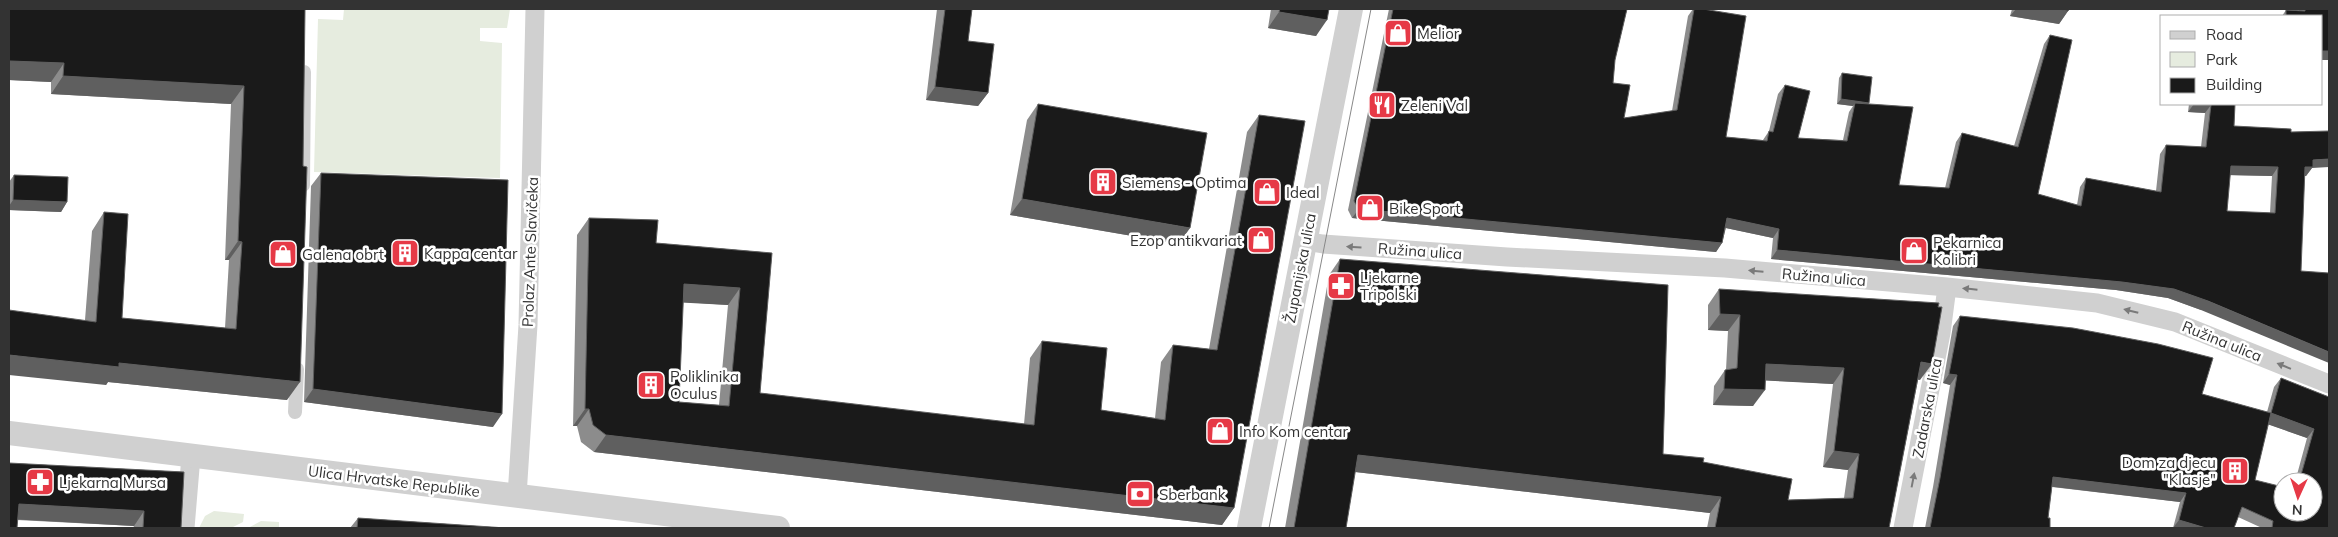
<svg xmlns="http://www.w3.org/2000/svg" width="2338" height="537" viewBox="0 0 2338 537" font-family="Mulish,sans-serif">
  <style>
    .green { fill: #e6ecdf }
    .lines { fill: none; stroke-linecap: round; stroke-linejoin: round }
    .pedestrian { stroke: #d0d0d0; stroke-width: 14 }
    .minor { stroke: #d0d0d0; stroke-width: 19 }
    .tertiary { stroke: #d0d0d0; stroke-width: 24 }
    .tram { stroke: #888; stroke-width: 1 }
    .wall { fill: #8c8c8c; fill-rule: evenodd }
    .shaded-wall { fill: #5f5f5f }
    .building { fill: #1a1a1a; stroke: #5f5f5f; fill-rule: evenodd }
    .oneway { fill: #7a7a7a }
    .labels { text-anchor: middle; dominant-baseline: central; stroke-width: 5; stroke-linejoin: round; paint-order: stroke }
    .poi-label { font-size: 15px; fill: #333; stroke: #fff; text-anchor: start }
    .street-label { font-size: 15px; fill: #333; stroke: #fff }
  </style>
  <rect width="100%" height="100%" fill="#fff"/>
  <path class="green" d="M344 9H510L507 28H480V41L502 43 500 178 314 172 318 19 343 20Z
    M214 511 244 514 243 522 231 528H199L205 516Z
    M261 521 279 522V528H248Z"/>
  <g class="lines">
    <path class="pedestrian" d="M303 185 304 72
      M295 412 297 369"/>
    <path class="minor" d="M1305 241 1323 244 1507 257 1725 268 1947 287 2097 303 2175 322 2329 384
      M517 496 528 325 535 9
      M185 528 191 456
      M1903 528 1941 333 1947 287"/>
    <path class="tertiary" d="M9 433 778 528
      M1249 528 1351 9"/>
    <path class="tram" d="M1269 528 1371 9"/>
  </g>
  <path class="wall" d="M9 9H305L287 400 108 382 106 385 85 320 92 231 104 212 122 318 225 328 229 260H225L231 104 51 94V82L9 80Z
    M937 9H972L968 41 988 93 978 106 926 100Z
    M1271 9H1329L1316 36 1268 28Z
    M1389 9H1627L1615 60 1613 83 1624 118 1672 111 1688 16 1693 9H1703L1726 137 1763 140 1769 131 1778 94 1785 85 1798 138 1843 140 1849 112 1853 106 1837 104 1839 78 1842 73 1869 103 1868 104 1899 185 1945 188 1956 142 1962 133 2014 146 2044 44 2050 35 2038 194 2077 205 2080 187 2086 178 2156 191 2160 154 2166 145 2201 147 2205 113 2188 112 2189 104H2235L2234 126 2291 132 2312 168 2306 176H2305L2201 310 2168 298 2116 290 1771 259 1773 238 1726 228 1722 243 1716 252 1352 218 1348 210ZM2230 175 2272 176 2270 213 2227 211Z
    M2012 9H2069L2068 11 2059 24 2010 16Z
    M2299 9H2329V60H2322V16H2282L2286 10 2299 11Z
    M1038 104 1179 244 1010 215 1027 120Z
    M1259 115 1234 508 1222 525 594 452 581 442 577 426H573L577 235 589 218 656 243 772 253 760 393 1024 424 1030 358 1042 341 1101 410 1155 418 1161 362 1173 345 1209 349 1247 132ZM683 302 728 305 719 405 679 402Z
    M321 173 493 427 304 402 311 186Z
    M14 175 67 202 61 212 9 210V182Z
    M1340 259 1663 454 1703 462 1788 500 1844 498 1848 470 1823 467 1833 384 1765 380 1753 406 1713 405 1714 386 1725 370H1726L1728 331 1708 330V305L1719 289 1920 380H1918L1889 528H1707L1710 513 1355 472 1346 528H1285L1329 275Z
    M1960 316 2202 394 2267 412 2274 387 2281 378 2329 397V528H2262L2238 517 2234 528H2173L2180 502 2052 487 2048 518 2050 528H1925L1933 487 1950 385 1943 383 1953 326ZM2268 424 2307 438 2295 482H2313L2283 512 2255 480Z
    M9 463 184 472 181 528H133L134 526 17 520Z
    M358 518 506 528H350Z"/>
  <path class="shaded-wall" d="M2016 9H2054L2068 11 2059 24 2010 16Z
    M1279 12 1327 20 1316 36 1268 28Z
    M2322 51H2329V60H2322Z
    M10 61 64 63 51 82 9 80V63Z
    M63 76 244 86 231 104 51 94Z
    M935 87 988 93 978 106 926 100Z
    M1841 99 1869 103 1865 108 1855 103 1853 106 1837 104Z
    M2194 104 2211 105 2205 113 2188 112Z
    M2329 159V167L2312 168 2306 176H2299L2305 167 2313 160Z
    M2231 166 2278 167 2272 176 2225 175Z
    M1022 199 1190 228 1179 244 1010 215Z
    M13 200 67 202 61 212 9 210V206Z
    M1359 209 1722 243 1716 252 1352 218Z
    M1727 218 1779 229 1773 238 1721 227Z
    M238 241 242 242 229 260H225Z
    M1777 250 2122 282 2174 289 2208 301 2329 352V363L2201 310 2168 298 2116 290 1771 259Z
    M684 284 740 288 728 305 672 302Z
    M1720 314 1740 315 1728 331 1708 330Z
    M9 355 119 363 300 382 287 400 108 382 106 385 9 375Z
    M1921 362 1932 364 1920 380 1910 378Z
    M1766 364 1844 368 1833 384 1755 380Z
    M1949 374 1957 375 1950 385 1943 383Z
    M313 389 502 414 493 427 304 402Z
    M1724 389 1765 390 1753 406 1713 405Z
    M585 409H589L577 426H573Z
    M2271 413 2314 429 2307 438 2264 423Z
    M606 435 1234 508 1222 525 594 452Z
    M1834 451 1859 454 1848 470 1823 467Z
    M1358 455 1721 497 1710 513 1347 471Z
    M2053 477 2186 493 2180 502 2046 486Z
    M19 504 144 511 134 526 9 519Z
    M2179 520 2206 528H2173Z"/>
  <path class="building" d="M9 9H305L303 166 307 167 300 382 119 363V367L9 355V310L96 322 104 212 128 214 122 318 236 329 242 242 238 241 244 86 63 76 64 63 10 61 9 60Z
    M945 9H972L968 41 994 44 988 93 935 87Z
    M1280 9H1329L1327 20 1279 12Z
    M1393 9H1627L1615 60 1613 83 1630 85 1624 118 1677 110 1694 9H1703L1746 16 1726 137 1767 141 1769 131 1773 132 1785 85 1810 91 1798 138 1847 141 1855 103 1913 107 1899 185 1949 188 1962 133 2018 147 2050 35 2072 40 2038 194 2081 206 2086 178 2161 192 2166 145 2206 147 2211 105 2196 104H2235L2234 126 2291 129V132L2329 131V159L2313 160V167H2305L2301 271 2329 273V352L2208 301 2174 289 2122 282 1777 250 1779 229 1727 218 1722 243 1359 209 1354 201ZM2231 166 2278 167 2275 213 2227 211Z
    M2054 9H2069L2068 11Z
    M2305 9H2329V51H2322V16H2286V10L2305 11Z
    M1842 73 1872 77 1869 103 1841 99Z
    M1038 104 1207 133 1190 228 1022 199Z
    M1259 115 1305 121 1234 508 606 435 593 425 589 409H585L589 218 658 220 656 243 772 253 760 393 1034 425 1042 341 1107 348 1101 410 1165 420 1173 345 1217 350ZM684 284 740 288 729 406 679 402Z
    M321 173 508 180 502 414 313 389Z
    M14 175 68 177 67 202 13 200Z
    M1340 259 1668 285 1663 454 1704 458 1703 462 1792 479 1788 500 1853 498 1859 454 1834 451 1844 368 1766 364 1765 390 1724 389 1725 370 1737 368 1740 315 1720 314 1719 289 1939 303 1938 307H1942L1932 364 1921 362 1889 528H1715L1721 497 1358 455 1346 528H1294Z
    M1960 316 2073 328 2158 344 2213 358 2202 394 2271 413 2281 378 2329 397V528H2272L2273 521 2242 507 2234 528H2206L2179 520 2186 493 2053 477 2048 518H2050V528H1930L1940 478 1957 375 1949 374ZM2271 413 2314 429 2299 482H2313V512H2283V487L2255 480Z
    M9 463 184 472 181 528H143L144 511 19 504 17 528H9Z
    M358 518 506 528H357Z"/>
  <defs><path id="oneway-solid" d="M-6-.8H1V-3.2L6.5 0L1 3.2V.8H-6Z" transform="scale(1.25)"/></defs>
  <g class="oneway">
    <use href="#oneway-solid" transform="translate(1354 247) rotate(-176)"/>
    <use href="#oneway-solid" transform="translate(1756 271) rotate(-175)"/>
    <use href="#oneway-solid" transform="translate(1970 289) rotate(-174)"/>
    <use href="#oneway-solid" transform="translate(2131 311) rotate(-166)"/>
    <use href="#oneway-solid" transform="translate(2284 366) rotate(-158)"/>
    <use href="#oneway-solid" transform="translate(1913 480) rotate(-79)"/>
  </g>
  <defs>
    <symbol id="shop-square" viewBox="-11 -11 22 22"><rect x="-9" y="-9" width="18" height="18" rx="4" fill="#e63946" stroke="#fff"/><path d="M-5-2.5h2.3a2.7 3.5 0 0 1 5.4 0H5L5.5 6h-11ZM-1.5-2.5h3a1.5 2.3 0 0 0-3 0Z" fill="#fff"/></symbol>
    <symbol id="restaurant-square" viewBox="-11 -11 22 22"><rect x="-9" y="-9" width="18" height="18" rx="4" fill="#e63946" stroke="#fff"/><path d="M-5-6h1v4h1v-4h1v4h1v-4h1v5L-1.5 .5V6h-2V.5L-5-1ZM5-6V6H3V1.5H1.5Q1.5-4 5-6Z" fill="#fff"/></symbol>
    <symbol id="building-square" viewBox="-11 -11 22 22"><rect x="-9" y="-9" width="18" height="18" rx="4" fill="#e63946" stroke="#fff"/><path d="M-4-6H4V6H1V3H-1V6H-4ZM-2.5-4.3h1.7v1.8h-1.7ZM.8-4.3h1.7v1.8H.8ZM-2.5-1h1.7V.8h-1.7ZM.8-1h1.7V.8H.8Z" fill="#fff"/></symbol>
    <symbol id="pharmacy-square" viewBox="-11 -11 22 22"><rect x="-9" y="-9" width="18" height="18" rx="4" fill="#e63946" stroke="#fff"/><path d="M-2-6h4v4h4v4h-4v4h-4v-4h-4v-4h4Z" fill="#fff"/></symbol>
    <symbol id="bank-square" viewBox="-11 -11 22 22"><rect x="-9" y="-9" width="18" height="18" rx="4" fill="#e63946" stroke="#fff"/><path d="M-6-4H6V4H-6ZM0-2.3a2.3 2.3 0 1 0 0 4.6a2.3 2.3 0 1 0 0-4.6Z" fill="#fff"/></symbol>
  </defs>
  <g fill-rule="evenodd">
    <use href="#shop-square" x="1382" y="17" width="32" height="32"/>
    <use href="#restaurant-square" x="1366" y="89" width="32" height="32"/>
    <use href="#building-square" x="1087" y="166" width="32" height="32"/>
    <use href="#shop-square" x="1251" y="176" width="32" height="32"/>
    <use href="#shop-square" x="1354" y="192" width="32" height="32"/>
    <use href="#shop-square" x="1245" y="224" width="32" height="32"/>
    <use href="#shop-square" x="1898" y="235" width="32" height="32"/>
    <use href="#building-square" x="389" y="237" width="32" height="32"/>
    <use href="#shop-square" x="267" y="238" width="32" height="32"/>
    <use href="#pharmacy-square" x="1325" y="270" width="32" height="32"/>
    <use href="#building-square" x="635" y="369" width="32" height="32"/>
    <use href="#shop-square" x="1204" y="415" width="32" height="32"/>
    <use href="#building-square" x="2219" y="455" width="32" height="32"/>
    <use href="#pharmacy-square" x="24" y="466" width="32" height="32"/>
    <use href="#bank-square" x="1124" y="478" width="32" height="32"/>
  </g>
  <g class="labels">
    <g class="poi-label">
      <text x="1417" y="33">Melior</text>
      <text x="1401" y="105">Zeleni Val</text>
      <text x="1122" y="182">Siemens - Optima</text>
      <text x="1286" y="192">Ideal</text>
      <text x="1389" y="208">Bike Sport</text>
      <text x="1242" y="240" text-anchor="end">Ezop antikvariat</text>
      <text x="1933" y="242">Pekarnica<tspan x="1933" dy="17">Kolibri</tspan></text>
      <text x="424" y="253">Kappa centar</text>
      <text x="302" y="254">Galena obrt</text>
      <text x="1360" y="277">Ljekarne<tspan x="1360" dy="17">Tripolski</tspan></text>
      <text x="670" y="376">Poliklinika<tspan x="670" dy="17">Oculus</tspan></text>
      <text x="1239" y="431">Info Kom centar</text>
      <text x="2216" y="462" text-anchor="end">Dom za djecu<tspan x="2216" dy="17">"Klasje"</tspan></text>
      <text x="59" y="482">Ljekarna Mursa</text>
      <text x="1159" y="494">Sberbank</text>
    </g>
    <g class="street-label">
      <text transform="translate(1420 251) rotate(4)">Ružina ulica</text>
      <text transform="translate(530 252) rotate(-88)">Prolaz Ante Slavičeka</text>
      <text transform="translate(1300 268) rotate(-79)">Županijska ulica</text>
      <text transform="translate(1824 277) rotate(5)">Ružina ulica</text>
      <text transform="translate(2222 341) rotate(22)">Ružina ulica</text>
      <text transform="translate(1927 408) rotate(-79)">Zadarska ulica</text>
      <text transform="translate(394 481) rotate(7)">Ulica Hrvatske Republike</text>
    </g>
  </g>
  <rect width="2338" height="537" fill="none" stroke="#333333" stroke-width="20"/>
  <rect x="2160" y="15" width="162" height="90" fill="#ffffff" stroke="#adadad"/>
  <rect x="2170" y="31" width="25" height="8" fill="#d0d0d0" stroke="#adadad"/>
  <text x="2206" y="40" font-size="15" fill="#333333">Road</text>
  <rect x="2170" y="52" width="25" height="15" fill="#e6ecdf" stroke="#adadad"/>
  <text x="2206" y="65" font-size="15" fill="#333333">Park</text>
  <rect x="2170" y="78" width="25" height="15" fill="#1a1a1a" stroke="#adadad"/>
  <text x="2206" y="90" font-size="15" fill="#333333">Building</text>
  <g transform="translate(2298 497) rotate(183)"><circle r="24" fill="#ffffff" stroke="#adadad"/>
  <path d="M0-4L9 19L0 12L-9 19Z" fill="#e63946"/>
  <text y="-8" font-size="14" font-weight="bold" text-anchor="middle" fill="#333333">N</text>
  </g>
</svg>
